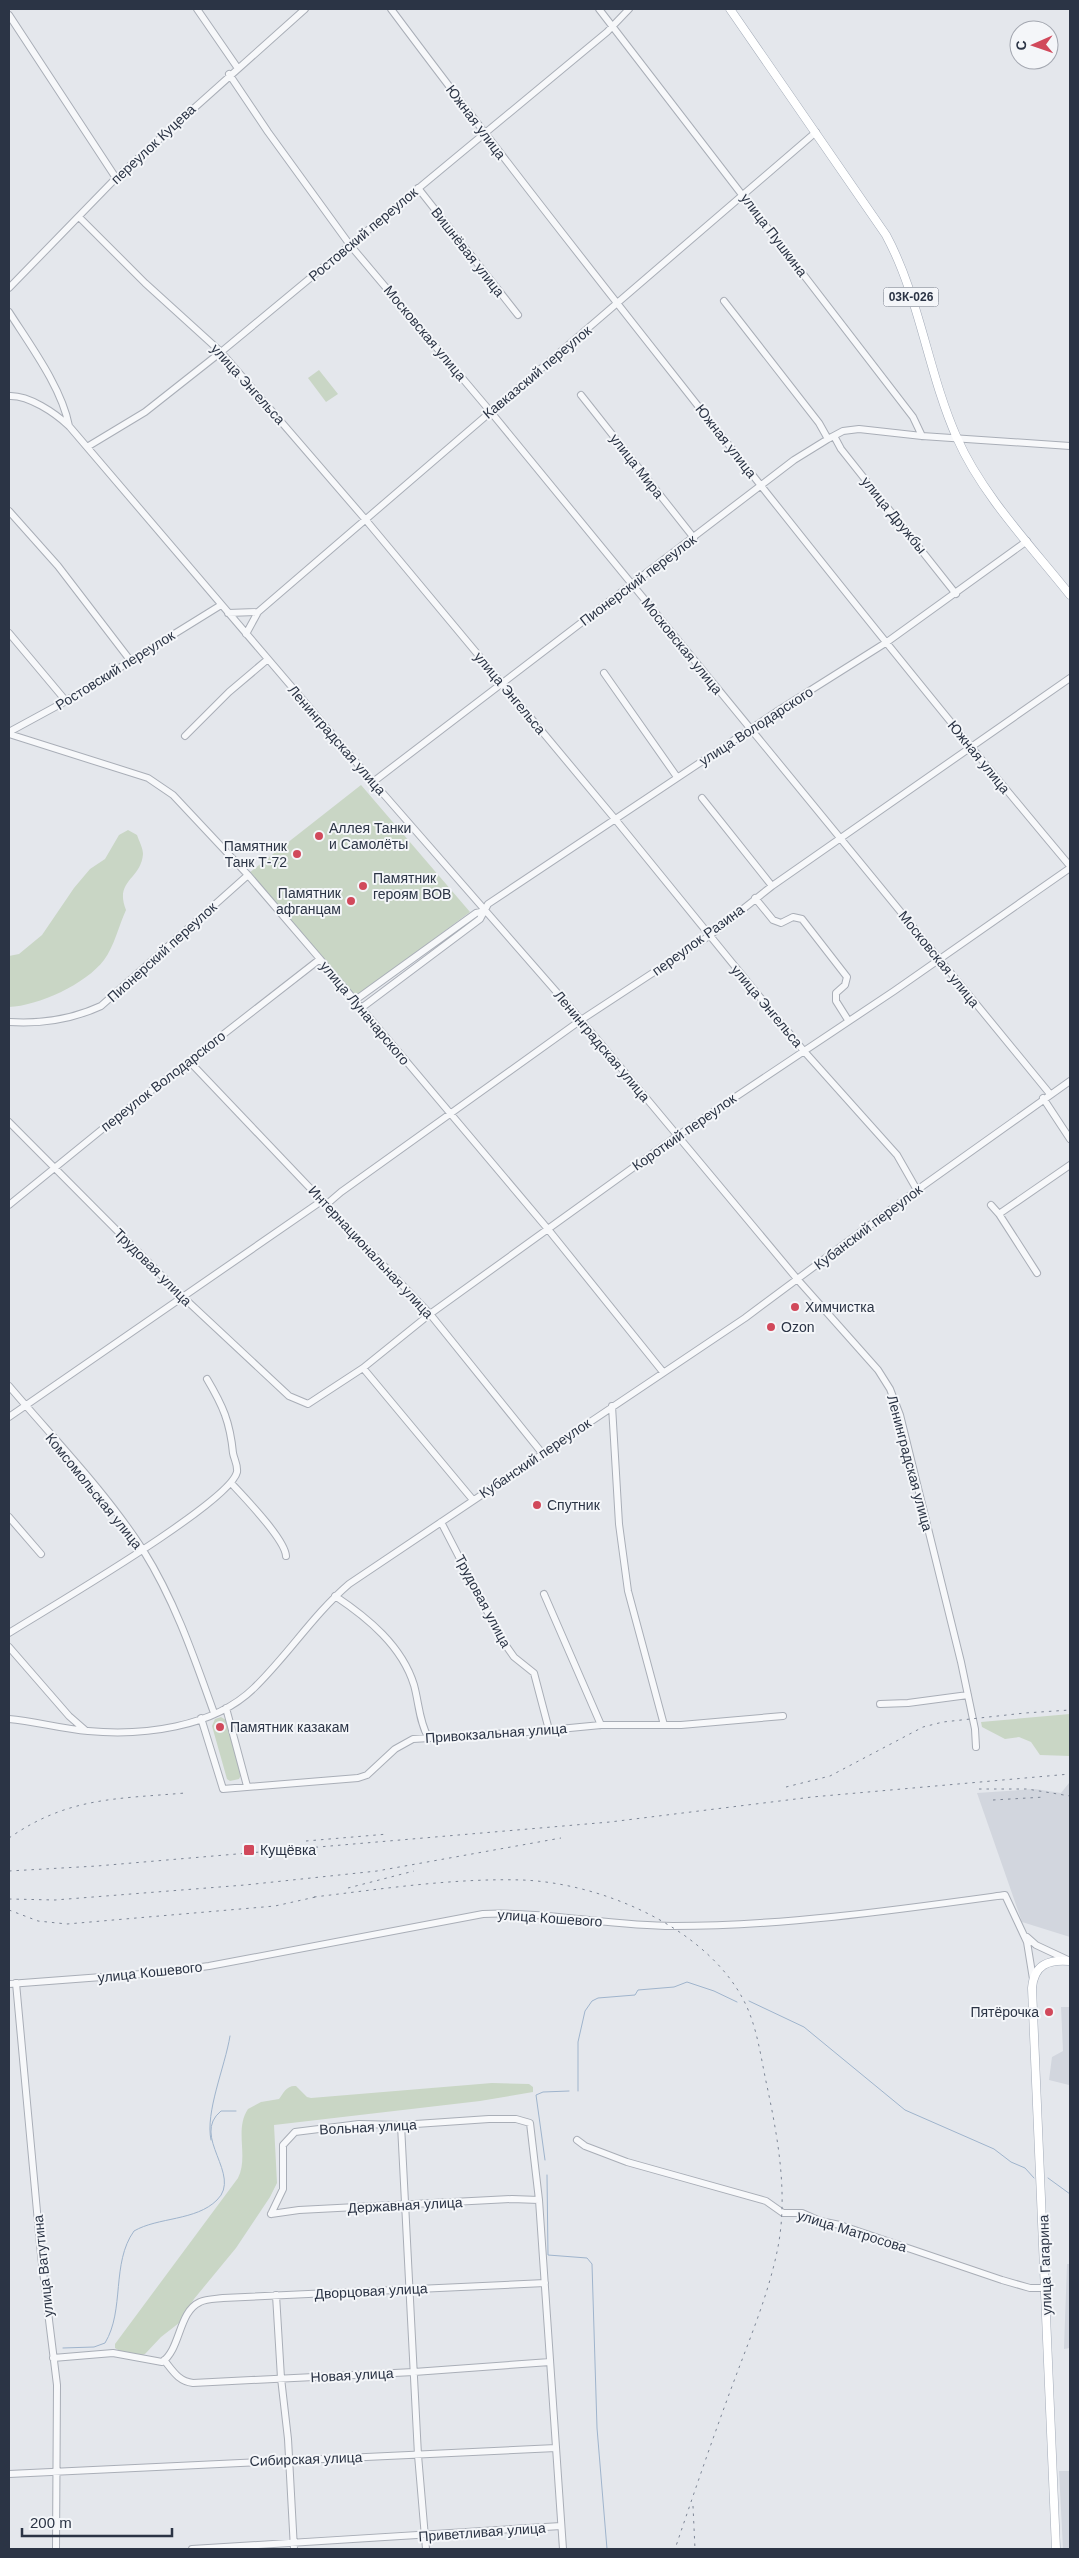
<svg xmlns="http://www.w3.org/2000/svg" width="1079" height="2558" viewBox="0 0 1079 2558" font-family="Arial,sans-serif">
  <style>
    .built { fill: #d2d6de }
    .green { fill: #c9d6c5 }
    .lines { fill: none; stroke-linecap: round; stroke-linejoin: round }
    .stream { stroke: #9fb4cc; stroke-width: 1 }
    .minor-casing { stroke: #a9aeb7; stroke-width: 8 }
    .major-casing { stroke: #a3abb8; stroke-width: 9 }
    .minor { stroke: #f7f8fa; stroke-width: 6 }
    .major { stroke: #fff; stroke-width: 8 }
    .rail { stroke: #7d8696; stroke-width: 1; stroke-dasharray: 2.5 5; stroke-linecap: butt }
    .poi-dot { fill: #d1495b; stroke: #f4f6f9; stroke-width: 2 }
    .labels { text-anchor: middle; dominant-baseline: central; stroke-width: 4; stroke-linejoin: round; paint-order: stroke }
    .shield { fill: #f4f6f9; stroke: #676e7b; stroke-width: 1 }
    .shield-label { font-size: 12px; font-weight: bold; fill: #2b3445 }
    .street-label { font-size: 14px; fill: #2b3445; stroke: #f4f6f9 }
    .poi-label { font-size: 14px; fill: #2b3445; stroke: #f4f6f9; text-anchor: start }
  </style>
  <rect width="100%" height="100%" fill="#e4e7ec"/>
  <path class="built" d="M1069 1783H1070V1937L1022 1922 977 1793 1035 1789 1061 1793Z
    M1061 2007H1070V2092L1069 2085 1049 2080 1052 2057 1063 2051Z
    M1067 2264H1070V2348L1064 2349Z
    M1059 2471H1070V2549H1063Z"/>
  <path class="green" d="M319 370 338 394 326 402 308 378Z
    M361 785 470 912 356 997 249 873Z
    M128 830 137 835C139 841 143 848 143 854 141 880 114 880 126 910 119 925 114 947 104 960 86 984 38 1006 9 1007V956L19 954 42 935 74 888 90 869 105 859 119 835Z
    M1070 1714V1756L1040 1755 1031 1742 1019 1737 1005 1739 982 1727 981 1722Z
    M221 1717 226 1720 241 1775 239 1779 230 1781 227 1779 212 1726 215 1719Z
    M492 2083 529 2084 533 2087V2092L480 2101 274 2125 277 2183 270 2197 236 2248 194 2299 179 2323 161 2337 145 2354C136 2358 123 2353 115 2348V2344L238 2178C249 2156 234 2130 248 2109L261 2102 279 2099C284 2092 287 2085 296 2086L307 2097 311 2098Z"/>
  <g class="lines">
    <path class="stream" d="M749 2001 804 2027 905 2110 994 2149 1011 2162 1025 2168 1034 2178
      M578 2091V2042L585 2011 592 2001 598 1998 635 1995 638 1990 674 1987 687 1982 714 1991 737 2002
      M211 2140C205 2112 225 2067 230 2036
      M545 2160 536 2095 543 2092 569 2091
      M547 2175 548 2255 587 2258 592 2264 597 2428 607 2549
      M1048 2178 1070 2194
      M63 2348 94 2347 105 2343C125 2310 111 2263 134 2231 158 2217 196 2221 217 2200 243 2175 190 2136 221 2111H236"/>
    <defs>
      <path id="minor" d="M197 9 237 67
        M391 9C485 135 582 259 680 383 808 546 937 708 1070 866
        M599 9 913 417 922 436
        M9 15 116 178
        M229 74 268 132 350 245 490 411 1050 1094
        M418 188 518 315
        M79 217 145 283 221 352 365 519 615 819 803 1050 897 1155 917 1190
        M9 288 116 178 305 9
        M724 301 819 423 828 439
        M9 312C30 345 62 388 69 426
        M581 395 694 538
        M9 396C29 395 55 413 69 426L373 782 581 1020 798 1280 878 1370 890 1389 900 1415 961 1662 975 1729 976 1747
        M834 436 841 449 956 594
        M87 447 145 412 221 352 607 32 629 9
        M9 511 58 566 130 660
        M228 613 258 612
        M9 633 66 701
        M246 634 258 612 816 132
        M604 673 677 777
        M9 732 66 701 221 605
        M9 734 148 778 173 795 248 875 320 959 547 1228 663 1372
        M185 736 229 692 268 659
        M373 782 794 460 828 439 843 431 859 429 922 436 1070 446
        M702 798 772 886
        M755 898 773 920 781 923 793 917 802 919 847 977 845 985 836 993V1001L848 1020
        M354 1001 476 913 485 911
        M360 1009 480 919 488 904 776 712 887 642 1027 541
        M9 1022C40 1024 73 1019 101 1006L248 875
        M189 1061 430 1314 542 1453
        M1043 1098 1070 1139
        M9 1122 184 1298 289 1396 308 1404 363 1368 430 1314 677 1136 894 991 1070 868
        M327 1204 341 1192 581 1020 709 936 772 886 1070 678
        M9 1205 116 1118 320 959
        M991 1205 999 1214 1037 1273
        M999 1214 1070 1165
        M363 1368 473 1500
        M9 1386C54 1439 105 1491 143 1550 175 1601 194 1657 214 1713
        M612 1406 619 1524 628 1591 664 1725
        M9 1417 323 1200
        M231 1483C244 1497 285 1539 286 1556
        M9 1517 41 1554
        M441 1522 502 1640 514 1657 534 1673 549 1730
        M544 1594 601 1725
        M335 1596C368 1618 402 1646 414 1685 419 1703 419 1721 428 1737
        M9 1633C45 1610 230 1503 237 1472 238 1465 234 1459 233 1453 230 1422 223 1406 207 1379
        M9 1647 69 1716 85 1730
        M880 1704 908 1703 968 1695
        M226 1708 247 1786
        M201 1718 223 1789 358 1778 367 1775 395 1749 413 1739 528 1732 601 1725H681L783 1716
        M9 1719C35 1721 61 1729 88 1731 142 1736 213 1728 254 1688 288 1655 313 1615 349 1584L745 1318 917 1190 1070 1081
        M1027 1937 1036 1945 1068 1960
        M16 1983 41 2255 57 2385 56 2549
        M9 1984 155 1973 209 1966 483 1914C547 1911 609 1926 673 1926 784 1926 896 1910 1005 1895L1027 1942 1033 1979
        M401 2125 418 2455 426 2549
        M577 2140 585 2146 627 2162 766 2201 783 2213H802L820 2221 840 2225 1002 2280 1030 2288H1046
        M271 2214 283 2189V2145L295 2132 359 2124 401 2125 489 2119H516L530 2123 539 2200 563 2549
        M271 2214 299 2210 512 2199 539 2200
        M276 2295 281 2378 288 2439 294 2549
        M53 2358 113 2353 162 2362C181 2349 178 2312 200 2302 206 2299 215 2299 223 2298L545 2283
        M164 2360C173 2371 178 2381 193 2383L414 2372 550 2362
        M9 2474 556 2448
        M192 2549 561 2526"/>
      <path id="major" d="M730 9 886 235C920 298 928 373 957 438 982 495 1032 547 1070 595
        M1056 2549 1032 1988C1034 1965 1048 1959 1070 1961"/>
    </defs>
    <use href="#minor" class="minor-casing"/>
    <use href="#major" class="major-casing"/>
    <use href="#minor" class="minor"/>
    <use href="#major" class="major"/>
    <path class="rail" d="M786 1787 830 1776 923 1727 943 1722 1025 1713 1070 1710
      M979 1789H1027L1070 1796
      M993 1800 1045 1797
      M9 1838C68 1797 116 1799 185 1793
      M306 1841 388 1834
      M9 1871 97 1866 610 1822 812 1797 1070 1774
      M348 1888 414 1871
      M314 1897C382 1889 453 1878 522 1880 603 1883 710 1929 746 2005 758 2031 761 2059 767 2086 778 2138 788 2194 778 2247 769 2293 750 2338 734 2381 713 2437 694 2493 675 2549
      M9 1899 55 1900 245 1885 377 1871 561 1838
      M9 1910 38 1921 67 1924 275 1906 320 1896
      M693 2506 695 2549"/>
  </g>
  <g class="poi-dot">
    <circle cx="319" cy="836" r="5"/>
    <circle cx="297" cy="854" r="5"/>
    <circle cx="363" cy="886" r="5"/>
    <circle cx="351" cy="901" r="5"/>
    <circle cx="795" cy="1307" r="5"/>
    <circle cx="771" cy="1327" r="5"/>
    <circle cx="537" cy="1505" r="5"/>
    <circle cx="220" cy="1727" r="5"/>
    <rect x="243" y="1844" width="12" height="12" rx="2.5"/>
    <circle cx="1049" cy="2012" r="5"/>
  </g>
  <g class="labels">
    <rect class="shield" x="883.5" y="287.5" width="55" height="19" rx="4"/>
    <g class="shield-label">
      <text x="911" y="297">03К-026</text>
    </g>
    <g class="street-label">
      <text transform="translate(476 122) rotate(53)">Южная улица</text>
      <text transform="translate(153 144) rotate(-43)">переулок Куцева</text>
      <text transform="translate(363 234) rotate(-40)">Ростовский переулок</text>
      <text transform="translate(774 235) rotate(53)">улица Пушкина</text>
      <text transform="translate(468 252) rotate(52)">Вишнёвая улица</text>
      <text transform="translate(425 333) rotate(50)">Московская улица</text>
      <text transform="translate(537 372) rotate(-40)">Кавказский переулок</text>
      <text transform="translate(248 384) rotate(48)">улица Энгельса</text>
      <text transform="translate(726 441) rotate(52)">Южная улица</text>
      <text transform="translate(637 466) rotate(52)">улица Мира</text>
      <text transform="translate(894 515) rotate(51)">улица Дружбы</text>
      <text transform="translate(638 580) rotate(-37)">Пионерский переулок</text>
      <text transform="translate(682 646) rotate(51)">Московская улица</text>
      <text transform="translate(115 670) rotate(-32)">Ростовский переулок</text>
      <text transform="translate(510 693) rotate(50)">улица Энгельса</text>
      <text transform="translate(756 726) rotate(-33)">улица Володарского</text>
      <text transform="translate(337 740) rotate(49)">Ленинградская улица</text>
      <text transform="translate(979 757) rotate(51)">Южная улица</text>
      <text transform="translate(698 940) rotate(-36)">переулок Разина</text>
      <text transform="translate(162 952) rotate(-42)">Пионерский переулок</text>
      <text transform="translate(939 959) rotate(51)">Московская улица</text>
      <text transform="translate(767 1006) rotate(50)">улица Энгельса</text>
      <text transform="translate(365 1013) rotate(50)">улица Луначарского</text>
      <text transform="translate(602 1046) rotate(50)">Ленинградская улица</text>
      <text transform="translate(163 1081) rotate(-38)">переулок Володарского</text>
      <text transform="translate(684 1132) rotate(-35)">Короткий переулок</text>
      <text transform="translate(868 1227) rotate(-37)">Кубанский переулок</text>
      <text transform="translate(371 1252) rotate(47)">Интернациональная улица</text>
      <text transform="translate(153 1267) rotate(45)">Трудовая улица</text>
      <text transform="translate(535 1458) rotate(-34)">Кубанский переулок</text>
      <text transform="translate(910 1463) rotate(75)">Ленинградская улица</text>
      <text transform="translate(94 1491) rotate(51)">Комсомольская улица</text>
      <text transform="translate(483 1601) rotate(62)">Трудовая улица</text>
      <text transform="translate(496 1733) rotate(-4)">Привокзальная улица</text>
      <text transform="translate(550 1918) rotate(4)">улица Кошевого</text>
      <text transform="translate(150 1972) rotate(-6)">улица Кошевого</text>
      <text transform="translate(368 2127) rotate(-3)">Вольная улица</text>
      <text transform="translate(405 2205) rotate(-3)">Державная улица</text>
      <text transform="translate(852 2231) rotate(17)">улица Матросова</text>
      <text transform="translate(1045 2265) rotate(-92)">улица Гагарина</text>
      <text transform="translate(43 2266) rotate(-96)">улица Ватутина</text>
      <text transform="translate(371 2291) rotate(-3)">Дворцовая улица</text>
      <text transform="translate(352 2375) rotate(-3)">Новая улица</text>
      <text transform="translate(306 2459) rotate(-2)">Сибирская улица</text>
      <text transform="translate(482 2532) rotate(-4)">Приветливая улица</text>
    </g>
    <g class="poi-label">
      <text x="329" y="828">Аллея Танки<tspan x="329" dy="16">и Самолёты</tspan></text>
      <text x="287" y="846" text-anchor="end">Памятник<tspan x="287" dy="16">Танк Т-72</tspan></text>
      <text x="373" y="878">Памятник<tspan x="373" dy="16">героям ВОВ</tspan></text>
      <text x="341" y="893" text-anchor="end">Памятник<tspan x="341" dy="16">афганцам</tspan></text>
      <text x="805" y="1307">Химчистка</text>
      <text x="781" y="1327">Ozon</text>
      <text x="547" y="1505">Спутник</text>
      <text x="230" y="1727">Памятник казакам</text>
      <text x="260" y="1850">Кущёвка</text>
      <text x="1039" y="2012" text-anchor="end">Пятёрочка</text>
    </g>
  </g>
  <rect width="1079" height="2558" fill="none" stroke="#2b3445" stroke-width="20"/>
  <g transform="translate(1034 45) rotate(268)"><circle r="24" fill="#f4f6f9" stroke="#a4a8b1"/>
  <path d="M0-4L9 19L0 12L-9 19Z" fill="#d1495b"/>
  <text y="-8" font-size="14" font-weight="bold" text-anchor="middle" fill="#2b3445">С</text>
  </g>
  <path d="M22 2528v8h150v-8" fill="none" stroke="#2b3445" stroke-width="2.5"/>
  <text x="30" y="2528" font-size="15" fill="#2b3445" stroke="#f4f6f9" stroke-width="4" paint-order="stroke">200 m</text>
</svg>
